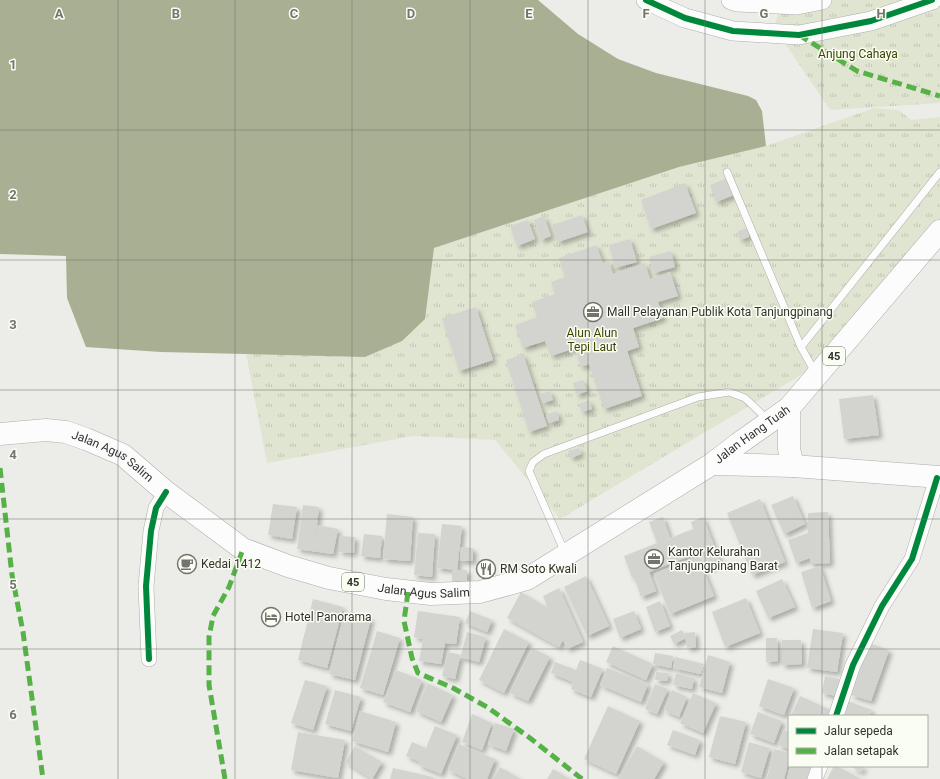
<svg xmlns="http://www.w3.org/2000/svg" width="940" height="779" viewBox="0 0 940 779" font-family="Roboto,sans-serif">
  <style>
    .grass { fill: url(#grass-tufts) }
    .water { fill: #a9af92 }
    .building { fill: #d3d4d0; filter: url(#shadow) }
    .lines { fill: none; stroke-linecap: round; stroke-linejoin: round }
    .service-casing { stroke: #adaeaa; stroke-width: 8 }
    .minor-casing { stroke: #adaeaa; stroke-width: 16 }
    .tertiary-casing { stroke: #adaeaa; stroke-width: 20 }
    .trunk-casing { stroke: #adaeaa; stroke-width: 23 }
    .service { stroke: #fcfcfc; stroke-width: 7 }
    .minor { stroke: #fcfcfc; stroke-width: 15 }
    .tertiary { stroke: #fcfcfc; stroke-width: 19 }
    .trunk { stroke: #fcfcfc; stroke-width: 22 }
    .quiet { stroke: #56b246; stroke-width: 5; stroke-dasharray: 10 5; stroke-linecap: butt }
    .cycleway-casing { stroke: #fafdf2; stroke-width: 8 }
    .cycleway { stroke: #00873e; stroke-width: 6 }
    .grid { fill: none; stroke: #737470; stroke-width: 1; stroke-opacity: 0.55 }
    .labels { text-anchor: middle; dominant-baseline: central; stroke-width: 3; stroke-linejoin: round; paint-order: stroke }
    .shield { fill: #fafdf2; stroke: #6e706a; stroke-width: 1 }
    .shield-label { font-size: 11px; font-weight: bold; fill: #32332f }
    .park-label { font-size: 12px; fill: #3b4400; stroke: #fafdf2 }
    .poi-label { font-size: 12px; fill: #32332f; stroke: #fafdf2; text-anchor: start }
    .street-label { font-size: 12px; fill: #32332f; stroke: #fafdf2 }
    .grid-label { font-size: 13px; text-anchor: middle; font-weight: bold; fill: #737470; stroke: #fafdf2; stroke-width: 3; stroke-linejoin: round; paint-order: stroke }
  </style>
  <defs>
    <pattern id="grass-tufts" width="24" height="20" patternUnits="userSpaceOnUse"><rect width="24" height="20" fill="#e0e5d1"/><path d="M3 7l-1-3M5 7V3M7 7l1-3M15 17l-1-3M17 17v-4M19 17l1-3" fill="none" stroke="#c1c5b4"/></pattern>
    <filter id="shadow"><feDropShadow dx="3.5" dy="3.5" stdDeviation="2" flood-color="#0004"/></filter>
  </defs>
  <rect width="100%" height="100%" fill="#ecede8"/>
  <path class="grass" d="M783 0H940V103L830 110 774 27Z
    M874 108 899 110 911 120 940 117V229L826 360 560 519 495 440 413 436 267 463 246 353 365 357 424 319 434 248 679 167 766 146Z"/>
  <path class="water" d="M0 0H538L578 34 618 59 656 73 748 96 756 100 762 111 766 146 679 167 434 248 425 319 402 341 365 357 161 352 86 347 67 298 66 256 0 254Z"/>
  <path class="building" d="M727 178 734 195 716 202 710 185Z
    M685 183 696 213 651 229 641 200Z
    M582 215 588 232 558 242 552 225Z
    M544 216 551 236 541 240 534 220Z
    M528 220 535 239 517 246 510 226Z
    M747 228 749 237 740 240 738 231Z
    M630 239 637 262 615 268 609 245Z
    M596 245 603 263 609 261 613 274 645 263 650 279 670 272 678 296 658 302 663 318 633 328 639 347 627 351 642 396 604 409 589 364 581 367 575 348 551 356 545 341 523 348 515 325 537 317 532 302 555 294 551 282 565 277 559 258Z
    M671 251 675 267 654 273 649 257Z
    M476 307 493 360 459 371 442 318Z
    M523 354 547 426 529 432 506 360Z
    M583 380 587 391 577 395 573 383Z
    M550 391 553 400 543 403 540 394Z
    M873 395 879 435 844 439 839 399Z
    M589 400 592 409 582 412 579 404Z
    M557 411 559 420 549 423 546 415Z
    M579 448 581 454 571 458 568 451Z
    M793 496 805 524 784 534 771 505Z
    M760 499 785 562 752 575 727 513Z
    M273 504 297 507 292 539 268 535Z
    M303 505 319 507 315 542 318 525 338 529 333 554 297 549Z
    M828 512 830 563 810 564V558L796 563 788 540 808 533V513Z
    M387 514 413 517 410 561 383 559Z
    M663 517 670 538 693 529 691 522 703 517 721 564 708 568 702 551 649 572 656 591 641 597 634 577 632 578 624 556 657 543 649 522Z
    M442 524 462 526 457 570 437 568Z
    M418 533 435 534 432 577 414 575Z
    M364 534 382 536 380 558 361 556Z
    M340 536 355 537 354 553 339 552Z
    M461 547 473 548V561H460Z
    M698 556 714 596 670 614 654 574Z
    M820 566 831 601 812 608 801 572Z
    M452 570H467V581H452Z
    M586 576 609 626 587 636 564 587Z
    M782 579 795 607 768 618 756 591Z
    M559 588 583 642 567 649 563 640 559 647 507 618 521 592 548 608 543 596Z
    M746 598 760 633 725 647 712 612Z
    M313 599 343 607 327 668 298 660Z
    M660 601 670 626 655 632 646 607Z
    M345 611 371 618 355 680 329 674Z
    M418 611 460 617 456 644 445 643 441 664 419 661 423 639 414 637Z
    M470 611 492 620 487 632 465 623Z
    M634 611 641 629 620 638 613 619Z
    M504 629 529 642 504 693 479 680Z
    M813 629 843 633 837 672 807 668Z
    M682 630 686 638 674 644 670 636Z
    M377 631 400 638 383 695 360 688Z
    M467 632 486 637 479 662 460 657 455 679 442 676 448 652 461 655Z
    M695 632 696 647 687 648 685 633Z
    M766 638H777L778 661 766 662Z
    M782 640H801L802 664 782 665Z
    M869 643 889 650 871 701 851 695Z
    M613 646 653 664 646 680 606 662Z
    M532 648 550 657 528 701 510 693Z
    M655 653 673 656 671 668 653 664Z
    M708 655 730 662 722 693 699 687Z
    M675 657 704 664 701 674 673 668Z
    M580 660 603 669 591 697 571 689 573 682 551 673 555 662 576 670Z
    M607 668 648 684 641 702 600 685Z
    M396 670 422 680 410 712 383 702Z
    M656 672 669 673 667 681 655 680Z
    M676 673 694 678 692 689 673 685Z
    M825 676 844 680 841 697 822 693Z
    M768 679 794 688 784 715 759 706Z
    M305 680 327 686 313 730 291 723Z
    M427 683 453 695 441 722 416 711Z
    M655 684 668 689 657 714 645 709Z
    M335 690 361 697 351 731 325 724Z
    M672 690 687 697 679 717 664 710Z
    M693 693 716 703 703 733 680 723Z
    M800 696 833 711 831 716H791Z
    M845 700 872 710 870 716H840Z
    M608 706 640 721 616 774 584 759Z
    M360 711 396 722 388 752 352 741Z
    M758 712 782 721 774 743 750 734Z
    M472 714 492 723 482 750 462 742Z
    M720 716 746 722 735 764 709 757Z
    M495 723 514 729 506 751 488 744Z
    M435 726 457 735 441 774 419 765 420 762 406 756 412 742 426 748Z
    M673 730 700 740 695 755 667 745Z
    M784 730 789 732V749L778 745Z
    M298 732 345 740 338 778 291 770Z
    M749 742 770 748 761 778 741 772Z
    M459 744 495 759 487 779H468L448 770Z
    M355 746 382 762 372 779 345 762Z
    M637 746 664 762 654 779H618Z
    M774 749 789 753V760L784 779H767Z
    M790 766 815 767 812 779H787Z
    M834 766H837L861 779H827Z
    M850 766H864L861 772Z
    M500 767 521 779H493Z
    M393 768 433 777V779H390Z
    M553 769 570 779H547Z"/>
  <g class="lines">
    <defs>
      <path id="service" d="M727 172 801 347 816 374
        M801 347 940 172
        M565 553 529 471 533 462 544 454 698 397 729 392 745 398 768 420"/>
      <path id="minor" d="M149 659 146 586 151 531 156 508 166 492
        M836 716 853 665 882 606 912 559 937 478
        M815 779 820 766"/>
      <path id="tertiary" d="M646 0 685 18 733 31 799 35 871 21 932 0
        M731 0 737 2 797 5 822 0"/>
      <g id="trunk">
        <path d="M789 408V449L793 466"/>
        <path id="s1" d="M0 434 46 430 66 432 86 439 123 455 166 492 243 549 288 566 329 578 386 589 431 594 480 592 527 579 712 464 738 444 789 408 940 231"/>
        <path d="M712 464 793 466 940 477"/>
      </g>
    </defs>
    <use href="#service" class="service-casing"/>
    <use href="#minor" class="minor-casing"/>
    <use href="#tertiary" class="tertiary-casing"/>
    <use href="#trunk" class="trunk-casing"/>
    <use href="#service" class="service"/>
    <use href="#minor" class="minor"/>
    <use href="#tertiary" class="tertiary"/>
    <use href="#trunk" class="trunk"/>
    <path class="quiet" d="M799 35 857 71 940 96
      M0 468 12 575 23 632 43 779
      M408 592 404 621 412 658 418 673 453 688 487 707 530 738 582 779
      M225 779 209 685V637L213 616 229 587 243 549"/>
    <defs>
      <path id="cycleway" d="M646 0 685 18 733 31 799 35 871 21 932 0
        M149 659 146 586 151 531 156 508 166 492
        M836 716 853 665 882 606 912 559 937 478"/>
    </defs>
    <use href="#cycleway" class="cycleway-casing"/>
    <use href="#cycleway" class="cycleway"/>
  </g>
  <path class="grid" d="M118 0V779M235 0V779M352 0V779M470 0V779M588 0V779M705 0V779M822 0V716M0 130H940M0 260H940M0 390H940M0 519H940M0 649H940M822 766V779"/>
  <defs>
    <symbol id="office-ring" viewBox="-11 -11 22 22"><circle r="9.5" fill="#fafdf2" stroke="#737470" stroke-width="1.5"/><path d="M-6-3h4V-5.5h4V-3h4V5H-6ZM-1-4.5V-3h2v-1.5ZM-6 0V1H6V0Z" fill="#737470"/></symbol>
    <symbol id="cafe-ring" viewBox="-11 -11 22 22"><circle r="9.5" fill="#fafdf2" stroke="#737470" stroke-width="1.5"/><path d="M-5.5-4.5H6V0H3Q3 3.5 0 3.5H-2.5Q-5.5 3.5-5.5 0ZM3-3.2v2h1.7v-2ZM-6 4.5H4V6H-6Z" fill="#737470"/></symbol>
    <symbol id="restaurant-ring" viewBox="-11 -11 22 22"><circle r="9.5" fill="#fafdf2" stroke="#737470" stroke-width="1.5"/><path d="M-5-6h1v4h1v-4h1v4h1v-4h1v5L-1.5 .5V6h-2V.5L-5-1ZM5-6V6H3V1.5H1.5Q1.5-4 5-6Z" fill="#737470"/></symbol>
    <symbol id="hotel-ring" viewBox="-11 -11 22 22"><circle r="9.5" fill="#fafdf2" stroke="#737470" stroke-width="1.5"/><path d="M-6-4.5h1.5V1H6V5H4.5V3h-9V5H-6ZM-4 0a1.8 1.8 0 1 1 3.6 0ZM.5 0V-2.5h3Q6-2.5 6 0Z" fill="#737470"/></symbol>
  </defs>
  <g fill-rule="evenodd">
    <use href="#office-ring" x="582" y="301" width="22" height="22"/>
    <use href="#office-ring" x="643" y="548" width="22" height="22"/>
    <use href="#cafe-ring" x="176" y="553" width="22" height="22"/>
    <use href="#restaurant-ring" x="475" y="558" width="22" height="22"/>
    <use href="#hotel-ring" x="260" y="606" width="22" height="22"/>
  </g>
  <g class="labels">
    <g class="shield">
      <rect x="823" y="347" width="22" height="18" rx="3"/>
      <rect x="342" y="573" width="22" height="18" rx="3"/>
    </g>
    <g class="shield-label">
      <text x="834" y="356">45</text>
      <text x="353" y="582">45</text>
    </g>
    <g class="park-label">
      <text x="858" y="54">Anjung Cahaya</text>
      <text x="592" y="333">Alun Alun<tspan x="592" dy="14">Tepi Laut</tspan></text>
    </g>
    <g class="poi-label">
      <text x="607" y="312">Mall Pelayanan Publik Kota Tanjungpinang</text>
      <text x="668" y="552">Kantor Kelurahan<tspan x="668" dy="14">Tanjungpinang Barat</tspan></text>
      <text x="201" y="564">Kedai 1412</text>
      <text x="500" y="569">RM Soto Kwali</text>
      <text x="285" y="617">Hotel Panorama</text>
    </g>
    <g class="street-label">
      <text stroke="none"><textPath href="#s1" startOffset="840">Jalan Hang Tuah</textPath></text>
      <text stroke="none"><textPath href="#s1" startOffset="119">Jalan Agus Salim</textPath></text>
      <text stroke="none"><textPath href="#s1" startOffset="467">Jalan Agus Salim</textPath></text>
    </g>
  </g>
  <g class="grid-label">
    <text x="59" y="18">A</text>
    <text x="176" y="18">B</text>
    <text x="294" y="18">C</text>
    <text x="411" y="18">D</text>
    <text x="529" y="18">E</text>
    <text x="646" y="18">F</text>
    <text x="764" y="18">G</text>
    <text x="881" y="18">H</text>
    <text x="13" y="69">1</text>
    <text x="13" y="199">2</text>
    <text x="13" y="329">3</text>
    <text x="13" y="459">4</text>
    <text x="13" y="589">5</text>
    <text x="13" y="719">6</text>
  </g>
  <rect x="788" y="715" width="140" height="52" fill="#fafdf2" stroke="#aaaca4"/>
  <rect x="796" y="728" width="20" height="6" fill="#00873e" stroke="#aaaca4"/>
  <text x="824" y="735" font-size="12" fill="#32332f">Jalur sepeda</text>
  <rect x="796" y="748" width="20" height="6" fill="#56b246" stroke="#aaaca4"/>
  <text x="824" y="755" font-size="12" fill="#32332f">Jalan setapak</text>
</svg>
